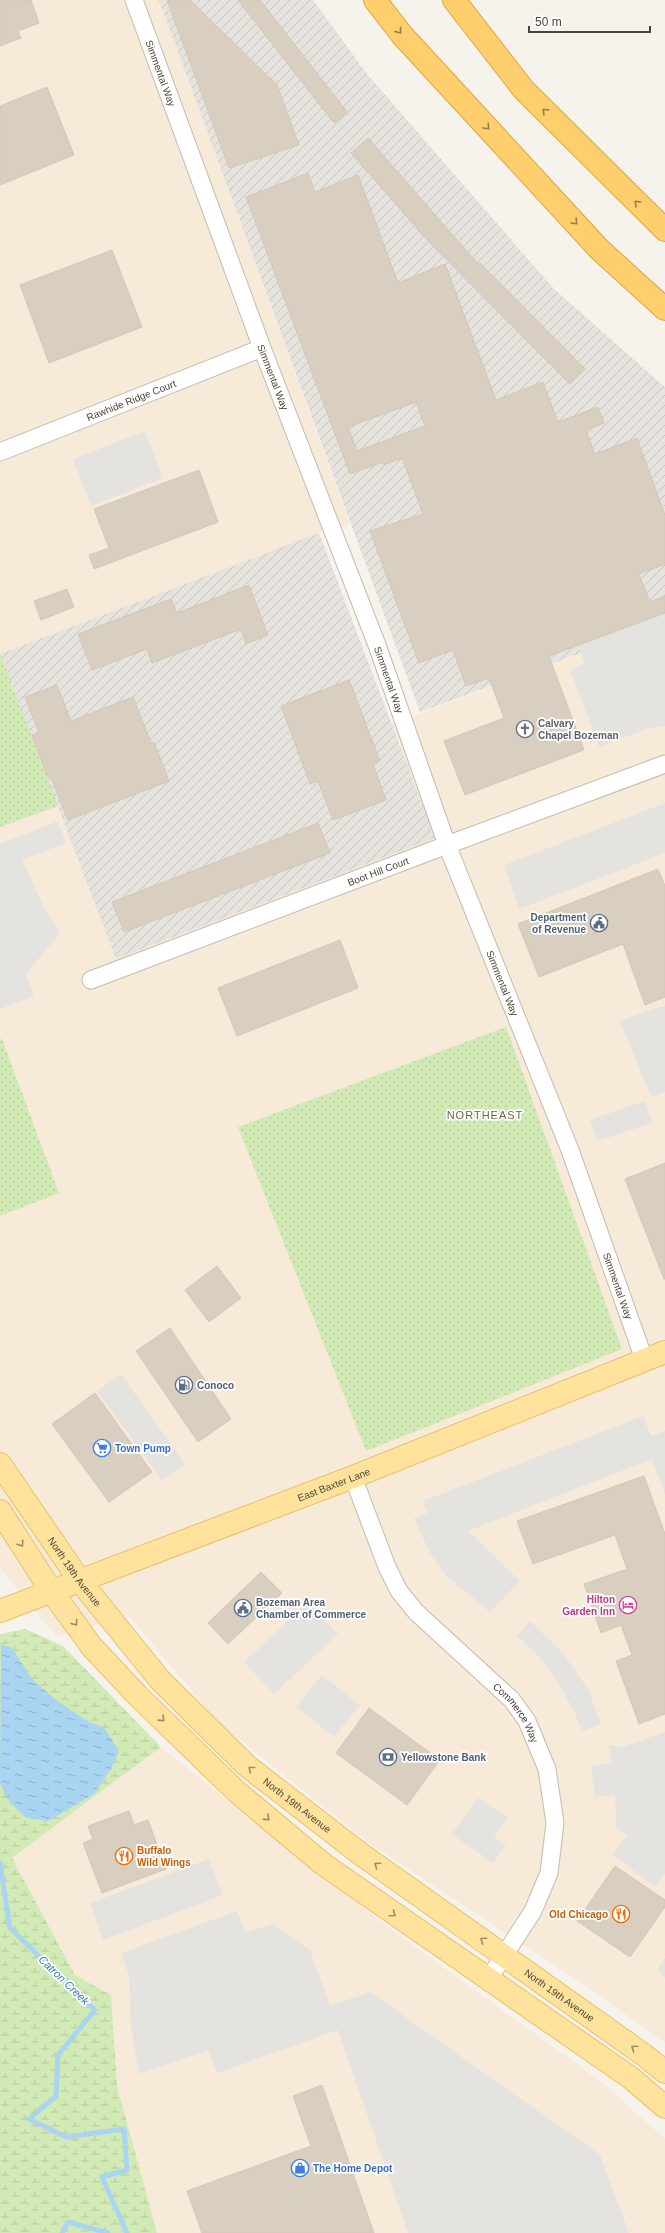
<svg xmlns="http://www.w3.org/2000/svg" width="665" height="2233" viewBox="0 0 665 2233" font-family="Arial,sans-serif">
  <style>
    .commercial { fill: #f7ead8 }
    .industrial { fill: url(#industrial-furrows) }
    .grass { fill: url(#grass-dots) }
    .wetland { fill: url(#wetland-marsh) }
    .parking { fill: #e5e3e0 }
    .water { fill: url(#water-ripples) }
    .lines { fill: none; stroke-linecap: round; stroke-linejoin: round }
    .stream { stroke: #a9d4f2; stroke-width: 5 }
    .building { fill: #d8cfc1; stroke: #d3c7b4; fill-rule: evenodd }
    .minor-casing { stroke: #c2bbae; stroke-width: 19 }
    .major-casing { stroke: #e6c16a; stroke-width: 24 }
    .highway-casing { stroke: #e0a43c; stroke-width: 24 }
    .minor { stroke: #fff; stroke-width: 17 }
    .major { stroke: #ffe39c; stroke-width: 22 }
    .highway { stroke: #ffcf6e; stroke-width: 22 }
    .oneway { stroke: #937c4e }
    .oneway2 { stroke: #9c8c66 }
    .labels { text-anchor: middle; dominant-baseline: central; stroke-width: 3.5; stroke-linejoin: round; paint-order: stroke }
    .street-label { font-size: 10px; fill: #4b4439; stroke: #fff }
    .worship-label { font-size: 10px; font-weight: bold; fill: #5b616d; stroke: #fff; text-anchor: start }
    .service-label { font-size: 10px; font-weight: bold; fill: #4e5e75; stroke: #fff; text-anchor: start }
    .shop-label { font-size: 10px; font-weight: bold; fill: #366cbe; stroke: #fff; text-anchor: start }
    .hotel-label { font-size: 10px; font-weight: bold; fill: #b23c85; stroke: #fff; text-anchor: end }
    .food-label { font-size: 10px; font-weight: bold; fill: #c56008; stroke: #fff; text-anchor: start }
    .neighbourhood-label { font-size: 11px; letter-spacing: 1px; fill: #6e6250; stroke: #fff }
    .water-label { font-size: 11px; font-style: italic; fill: #2e7ab2; stroke: #fff }
  </style>
  <defs>
    <pattern id="industrial-furrows" width="10" height="10" patternUnits="userSpaceOnUse"><rect width="10" height="10" fill="#e6e2dd"/><path d="M-1 1l2-2M0 10L10 0M9 11l2-2" fill="none" stroke="#c7c3be"/></pattern>
    <pattern id="grass-dots" width="8" height="8" patternUnits="userSpaceOnUse"><rect width="8" height="8" fill="#d2eab5"/><path d="M2 2h.1M6 6h.1" fill="none" stroke="#b6ca9c" stroke-width="1.8" stroke-linecap="round"/></pattern>
    <pattern id="wetland-marsh" width="20" height="14" patternUnits="userSpaceOnUse"><rect width="20" height="14" fill="#d2eab5"/><path d="M1 5h8M5 5V1M11 12h8M15 12V8" fill="none" stroke="#b6ca9c"/></pattern>
    <pattern id="water-ripples" width="26" height="14" patternUnits="userSpaceOnUse"><rect width="26" height="14" fill="#a9d4f2"/><path d="M2 4q2-2 4 0t4 0M15 11q2-2 4 0t4 0" fill="none" stroke="#8caec5"/></pattern>
  </defs>
  <rect width="100%" height="100%" fill="#f6f3ec"/>
  <path class="commercial" d="M0 0H159L350 524 319 533 0 654Z
    M665 622V2043L595 1992 366 1841 219 1723 128 1615 57 1637 0 1568V1216L59 1193 2 1039H0V827L58 806 117 959 435 838 392 724Z
    M161 1747 377 1919 604 2084 665 2139V2233H157L117 2086 111 1995 75 1975 12 1858Z"/>
  <path class="industrial" d="M159 0H313L367 74 553 288 665 387V622L420 712Z
    M319 533 435 838 116 959 0 654Z"/>
  <path class="grass" d="M0 653 58 806 0 827Z
    M506 1027 622 1349 366 1451 238 1127Z
    M0 1039H2L59 1193 0 1216Z"/>
  <path class="wetland" d="M25 1629 63 1646 161 1747 12 1858 75 1975 111 1995 117 2086 157 2233H0V1634Z"/>
  <path class="parking" d="M145 431 163 478 91 506 73 459Z
    M665 613V726L649 728 599 747 570 669 585 664 578 645Z
    M665 803V853L519 909 504 865Z
    M58 821 66 843 22 860 45 909 60 933 26 974 34 996 0 1009V844Z
    M665 1005V1092L651 1097 620 1021Z
    M645 1101 652 1123 598 1141 590 1120Z
    M121 1374 185 1464 162 1480 97 1391Z
    M643 1416 651 1436 665 1431V1495L652 1459 468 1531 520 1581 490 1612 445 1575 430 1553 414 1518 427 1513 423 1501Z
    M308 1602 338 1634 274 1694 244 1662Z
    M530 1621 562 1652 588 1689 601 1724 582 1731 574 1711 557 1681 539 1657 517 1636Z
    M322 1675 360 1705 334 1737 296 1707Z
    M665 1732V1874L655 1887 613 1855 627 1835 616 1826 615 1795 595 1797 591 1766 612 1762 609 1745 622 1747Z
    M478 1798 508 1818 494 1837 506 1845 493 1863 452 1834Z
    M209 1859 223 1895 103 1940 90 1903Z
    M237 1911 246 1933 272 1924 310 1950 330 2006 370 1992 600 2155 629 2233H408L338 2030 217 2073 208 2050 139 2074 131 2026 129 1976 121 1953Z
    M665 1958V1977L657 1970Z"/>
  <path class="water" d="M1 1644 12 1648 32 1679 56 1700 84 1719 105 1729 119 1751 111 1769 94 1794 48 1821 26 1818 9 1801 0 1784Z"/>
  <g class="lines">
    <path class="stream" d="M0 1863 10 1928 95 2010 58 2055 56 2096 29 2119 66 2137 124 2129 127 2170 102 2177 127 2233
      M62 2233 68 2222 108 2233"/>
  </g>
  <path class="building" d="M0 0H31L39 23 18 31 21 38 0 46Z
    M167 0H190L277 85 299 145 229 168Z
    M238 0H260L348 113 334 123Z
    M47 87 74 155 0 185V106Z
    M368 138 478 264 480 263 585 369 570 384 428 241 351 153Z
    M308 173 315 192 358 175 398 283 445 264 496 400 543 382 558 422 598 407 604 423 586 430 595 454 637 438 665 515V564L639 574 650 602 665 596V613L549 656 584 750 465 795 444 741 504 718 489 678 466 686 453 650 419 663 370 531 423 514 402 458 384 465 383 462 350 474 246 197ZM416 402 425 426 357 451 348 427Z
    M112 250 142 327 49 363 20 285Z
    M199 470 218 522 94 569 89 555 109 548 94 509Z
    M249 585 268 635 246 644 241 629 152 663 147 649 92 670 78 634 171 599 177 613Z
    M67 589 74 607 41 620 34 601Z
    M349 680 380 761 373 764 386 800 333 820 318 781 310 784 281 706Z
    M57 685 71 721 133 697 151 743 154 742 169 781 68 820 51 777 48 778 32 735 39 733 25 697Z
    M318 823 330 853 124 932 112 902Z
    M658 869 665 886V997L645 1005 623 944 539 977 518 924Z
    M340 940 358 988 237 1036 218 988Z
    M665 1163V1279H664L625 1179Z
    M217 1266 241 1298 209 1322 185 1290Z
    M170 1328 231 1419 198 1442 136 1351Z
    M95 1393 152 1472 109 1502 52 1424Z
    M644 1476 665 1534V1714L639 1724 616 1661 632 1655 621 1625 601 1633 584 1584 627 1569 615 1535 533 1564 517 1521Z
    M261 1572 282 1593 228 1644 208 1623Z
    M369 1708 440 1760 407 1805 336 1753Z
    M129 1811 134 1825 148 1820 166 1869 102 1893 83 1843 93 1839 88 1826Z
    M615 1866 665 1900V1907L630 1957 577 1921Z
    M322 2085 374 2233H202L187 2191 311 2146 293 2096Z"/>
  <g class="lines">
    <defs>
      <g id="minor">
        <path id="s1" d="M134 0 262 348 377 645 447 845 570 1150 644 1359"/>
        <path id="s2" d="M0 452 262 348"/>
        <path id="s3" d="M91 980 447 845 665 764"/>
        <path id="s4" d="M353 1477 387 1567 399 1591 416 1612 512 1700 527 1721 547 1769 555 1823 549 1873 533 1911 488 1980"/>
      </g>
      <g id="major">
        <path id="s5" d="M0 1464 80 1581 160 1680 247 1766 358 1852 644 2055 665 2072"/>
        <path d="M0 1511 52 1592 92 1647 138 1696 237 1792 323 1864 631 2078 665 2107"/>
        <path id="s6" d="M0 1611 353 1477 665 1352"/>
      </g>
      <path id="highway" d="M375 0 402 35 599 249 665 309
        M454 0 524 90 665 230"/>
    </defs>
    <use href="#minor" class="minor-casing"/>
    <use href="#major" class="major-casing"/>
    <use href="#highway" class="highway-casing"/>
    <use href="#minor" class="minor"/>
    <use href="#major" class="major"/>
    <use href="#highway" class="highway"/>
  </g>
  <defs><path id="oneway-chevron" d="M-2-3.5L2.5 0L-2 3.5" fill="none" stroke-width="1.6" stroke-linecap="round" stroke-linejoin="round"/></defs>
  <g class="oneway">
    <use href="#oneway-chevron" transform="translate(399 31) rotate(52)"/>
    <use href="#oneway-chevron" transform="translate(545 111) rotate(-135)"/>
    <use href="#oneway-chevron" transform="translate(487 127) rotate(47)"/>
    <use href="#oneway-chevron" transform="translate(637 203) rotate(-135)"/>
    <use href="#oneway-chevron" transform="translate(575 222) rotate(47)"/>
  </g>
  <g class="oneway2">
    <use href="#oneway-chevron" transform="translate(21 1544) rotate(57)"/>
    <use href="#oneway-chevron" transform="translate(75 1623) rotate(54)"/>
    <use href="#oneway-chevron" transform="translate(162 1719) rotate(44)"/>
    <use href="#oneway-chevron" transform="translate(251 1769) rotate(-142)"/>
    <use href="#oneway-chevron" transform="translate(267 1818) rotate(40)"/>
    <use href="#oneway-chevron" transform="translate(377 1865) rotate(-145)"/>
    <use href="#oneway-chevron" transform="translate(393 1914) rotate(35)"/>
    <use href="#oneway-chevron" transform="translate(483 1940) rotate(-145)"/>
    <use href="#oneway-chevron" transform="translate(634 2048) rotate(-145)"/>
  </g>
  <defs>
    <symbol id="church-ring" viewBox="-11 -11 22 22"><circle r="9.5" fill="#fff" stroke="#6b7280" stroke-width="1.5"/><path d="M-1.2-6h2.4v3.5h3.3v2.4h-3.3V6h-2.4V-.1h-3.3v-2.4h3.3Z" fill="#6b7280"/></symbol>
    <symbol id="civic-ring" viewBox="-11 -11 22 22"><circle r="9.5" fill="#fff" stroke="#5c6f8a" stroke-width="1.5"/><path d="M-.6-6.5H3V-4.5H.6V-3L4-1V1h2V6H-6V1h2V-1L-.6-3ZM-1.2 2.5V6h2.4V2.5Z" fill="#5c6f8a"/></symbol>
    <symbol id="fuel-ring" viewBox="-11 -11 22 22"><circle r="9.5" fill="#fff" stroke="#5c6f8a" stroke-width="1.5"/><path d="M-5.5-6h7V0h2V4h1.3V-2.5L3-4.5l.8-.8L6-3V5H2.5V1h-1V6h-7ZM-4.2-4.7v3.2H.2V-4.7Z" fill="#5c6f8a"/></symbol>
    <symbol id="supermarket-ring" viewBox="-11 -11 22 22"><circle r="9.5" fill="#fff" stroke="#3f7fe0" stroke-width="1.5"/><path d="M-6-5.5h2.5l.6 2H6L4.5 2H-2.5L-4.4-4H-6ZM-1.5 3.2a1.3 1.3 0 1 0 .1 0ZM3 3.2a1.3 1.3 0 1 0 .1 0Z" fill="#3f7fe0"/></symbol>
    <symbol id="hotel-ring" viewBox="-11 -11 22 22"><circle r="9.5" fill="#fff" stroke="#d1479c" stroke-width="1.5"/><path d="M-6-4.5h1.5V1H6V5H4.5V3h-9V5H-6ZM-4 0a1.8 1.8 0 1 1 3.6 0ZM.5 0V-2.5h3Q6-2.5 6 0Z" fill="#d1479c"/></symbol>
    <symbol id="bank-ring" viewBox="-11 -11 22 22"><circle r="9.5" fill="#fff" stroke="#5c6f8a" stroke-width="1.5"/><path d="M-6-4H6V4H-6ZM0-2.3a2.3 2.3 0 1 0 0 4.6a2.3 2.3 0 1 0 0-4.6Z" fill="#5c6f8a"/></symbol>
    <symbol id="restaurant-ring" viewBox="-11 -11 22 22"><circle r="9.5" fill="#fff" stroke="#e8710a" stroke-width="1.5"/><path d="M-5-6h1v4h1v-4h1v4h1v-4h1v5L-1.5 .5V6h-2V.5L-5-1ZM5-6V6H3V1.5H1.5Q1.5-4 5-6Z" fill="#e8710a"/></symbol>
    <symbol id="shop-ring" viewBox="-11 -11 22 22"><circle r="9.5" fill="#fff" stroke="#3f7fe0" stroke-width="1.5"/><path d="M-5-2.5h2.3a2.7 3.5 0 0 1 5.4 0H5L5.5 6h-11ZM-1.5-2.5h3a1.5 2.3 0 0 0-3 0Z" fill="#3f7fe0"/></symbol>
  </defs>
  <g fill-rule="evenodd">
    <use href="#church-ring" x="515" y="719" width="20" height="20"/>
    <use href="#civic-ring" x="589" y="913" width="20" height="20"/>
    <use href="#fuel-ring" x="174" y="1375" width="20" height="20"/>
    <use href="#supermarket-ring" x="92" y="1438" width="20" height="20"/>
    <use href="#hotel-ring" x="618" y="1595" width="20" height="20"/>
    <use href="#civic-ring" x="233" y="1598" width="20" height="20"/>
    <use href="#bank-ring" x="378" y="1747" width="20" height="20"/>
    <use href="#restaurant-ring" x="114" y="1846" width="20" height="20"/>
    <use href="#restaurant-ring" x="611" y="1904" width="20" height="20"/>
    <use href="#shop-ring" x="290" y="2158" width="20" height="20"/>
  </g>
  <g class="labels">
    <g class="street-label">
      <text stroke="none"><textPath href="#s1" startOffset="78">Simmental Way</textPath></text>
      <text stroke="none"><textPath href="#s1" startOffset="402">Simmental Way</textPath></text>
      <text stroke="none"><textPath href="#s2" startOffset="141">Rawhide Ridge Court</textPath></text>
      <text stroke="none"><textPath href="#s1" startOffset="726">Simmental Way</textPath></text>
      <text stroke="none"><textPath href="#s3" startOffset="307">Boot Hill Court</textPath></text>
      <text stroke="none"><textPath href="#s1" startOffset="1050">Simmental Way</textPath></text>
      <text stroke="none"><textPath href="#s1" startOffset="1374">Simmental Way</textPath></text>
      <text stroke="none"><textPath href="#s6" startOffset="357">East Baxter Lane</textPath></text>
      <text stroke="none"><textPath href="#s5" startOffset="131">North 19th Avenue</textPath></text>
      <text stroke="none"><textPath href="#s4" startOffset="293">Commerce Way</textPath></text>
      <text stroke="none"><textPath href="#s5" startOffset="455">North 19th Avenue</textPath></text>
      <text stroke="none"><textPath href="#s5" startOffset="779">North 19th Avenue</textPath></text>
    </g>
    <g class="worship-label">
      <text x="538" y="723">Calvary<tspan x="538" dy="12">Chapel Bozeman</tspan></text>
    </g>
    <g class="service-label">
      <text x="586" y="917" text-anchor="end">Department<tspan x="586" dy="12">of Revenue</tspan></text>
      <text x="197" y="1385">Conoco</text>
      <text x="256" y="1602">Bozeman Area<tspan x="256" dy="12">Chamber of Commerce</tspan></text>
      <text x="401" y="1757">Yellowstone Bank</text>
    </g>
    <g class="shop-label">
      <text x="115" y="1448">Town Pump</text>
      <text x="313" y="2168">The Home Depot</text>
    </g>
    <g class="hotel-label">
      <text x="615" y="1599">Hilton<tspan x="615" dy="12">Garden Inn</tspan></text>
    </g>
    <g class="food-label">
      <text x="137" y="1850">Buffalo<tspan x="137" dy="12">Wild Wings</tspan></text>
      <text x="608" y="1914" text-anchor="end">Old Chicago</text>
    </g>
    <g class="neighbourhood-label">
      <text x="485" y="1115">NORTHEAST</text>
    </g>
    <g class="water-label">
      <text transform="translate(64 1980) rotate(44)">Catron Creek</text>
    </g>
  </g>
  <path d="M529 26v6h121v-6" fill="none" stroke="#4b4439" stroke-width="2"/>
  <text x="535" y="26" font-size="12" fill="#4b4439" stroke="#ffffff" stroke-width="3" paint-order="stroke">50 m</text>
</svg>
